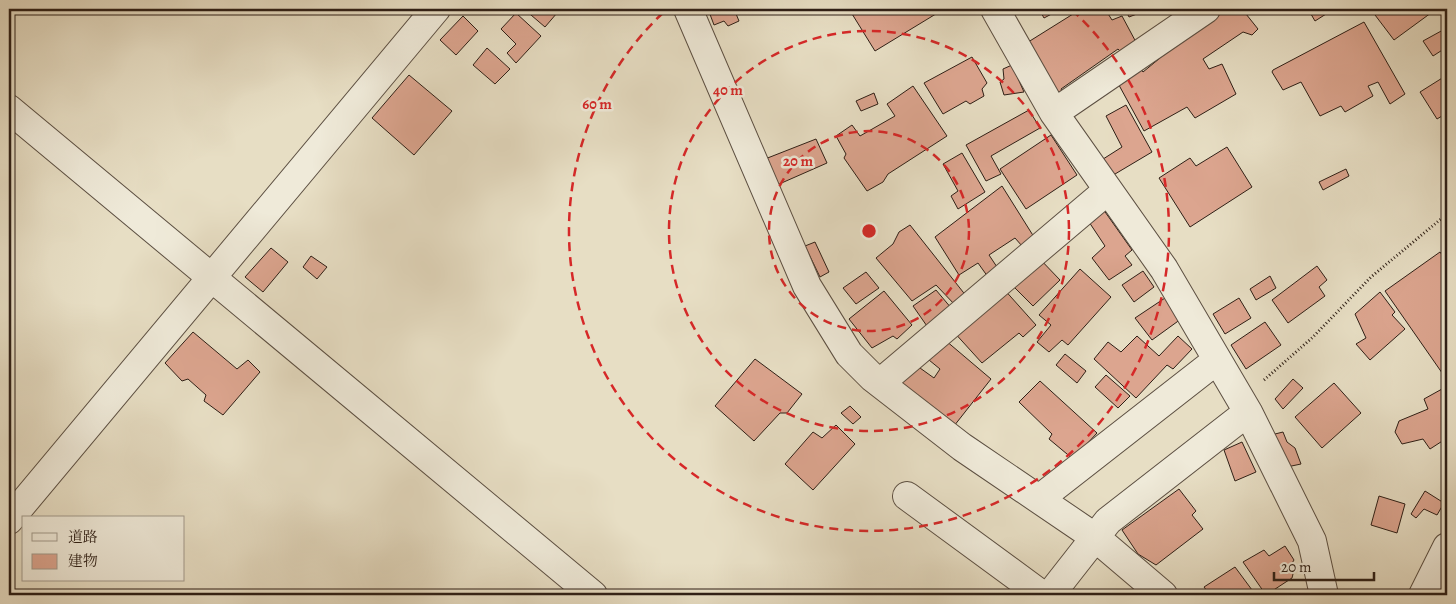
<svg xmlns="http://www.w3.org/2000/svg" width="1456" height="604" viewBox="0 0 1456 604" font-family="Alegreya,'Noto Serif JP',serif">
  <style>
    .building { fill: #dca58f; stroke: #2e1f16 }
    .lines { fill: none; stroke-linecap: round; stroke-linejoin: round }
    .minor-casing { stroke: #5c4f42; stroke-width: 30 }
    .path { stroke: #2e1f16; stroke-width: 3; stroke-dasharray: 1 2.5; stroke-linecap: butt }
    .minor { stroke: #efead9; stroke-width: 28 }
    .ring { fill: none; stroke: #d62828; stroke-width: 2.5; stroke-dasharray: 9 6 }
    .centre { fill: #d62828; stroke: #efead9; stroke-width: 2.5 }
    .ring-label { font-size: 15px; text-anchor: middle; font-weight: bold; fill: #d62828; stroke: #efead9; stroke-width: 5; stroke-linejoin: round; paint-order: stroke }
  </style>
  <rect width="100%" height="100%" fill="#e7dec4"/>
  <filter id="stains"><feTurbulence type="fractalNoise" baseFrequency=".004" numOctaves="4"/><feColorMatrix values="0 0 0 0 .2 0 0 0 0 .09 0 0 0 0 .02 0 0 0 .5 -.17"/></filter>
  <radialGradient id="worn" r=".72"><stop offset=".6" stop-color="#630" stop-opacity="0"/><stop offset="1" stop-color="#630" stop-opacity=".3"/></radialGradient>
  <path class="building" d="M524 9H553L557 13 545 27Z
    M708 9H734L739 21 728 26 724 21 714 25Z
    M849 9H944L875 51Z
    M1039 9H1061L1044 18Z
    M1081 9H1105L1112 20 1122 16 1137 44 1123 54 1118 49 1061 89 1065 97 1058 101 1025 44Z
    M1125 9H1150L1129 17Z
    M1151 9H1163L1156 14Z
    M1215 9H1242L1258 29 1252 35 1243 32 1203 59 1209 69 1222 64 1236 94 1195 118 1187 107 1144 131 1114 76 1136 62 1143 72 1160 58 1157 47Z
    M1308 9H1334L1315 21Z
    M1376 9H1434L1435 10 1394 40 1372 11Z
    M516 13 541 36 516 63 507 53 516 44 501 29Z
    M463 16 478 31 456 55 440 40Z
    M1364 22 1405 94 1390 104 1378 82 1368 86 1373 96 1345 112 1341 106 1320 116 1301 82 1283 90 1272 72 1273 70Z
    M1443 30 1447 37V47L1433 56 1423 41Z
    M487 48 510 69 495 84 473 65Z
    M972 57 987 83 982 89 984 96 970 104 966 101 943 114 924 83Z
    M1012 65 1024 92 1004 95 1000 82 1004 79 1003 69Z
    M409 75 452 111 414 155 372 118Z
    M1447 75V113L1437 119 1420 92Z
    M913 86 947 136 888 174 883 182 867 191 844 158 846 154 836 136 852 125 860 136 895 116 887 104Z
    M874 93 878 104 861 111 856 101Z
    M1126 105 1152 152 1110 177 1100 161 1122 147 1106 116Z
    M1029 110 1040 128 991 156 1001 174 986 181 966 145Z
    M1051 135 1077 175 1026 209 1000 169Z
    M816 139 827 163 777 185 765 159Z
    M1227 147 1252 187 1190 227 1159 178 1190 158 1196 166Z
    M962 153 985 192 958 209 951 196 958 191 943 164Z
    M1346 169 1349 176 1323 190 1319 182Z
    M1002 186 1034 237 1022 246 1015 238 989 255 999 270 988 277 978 263 959 275 935 237Z
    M1103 209 1132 250 1125 256 1132 265 1109 280 1092 258 1105 246 1087 219Z
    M910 225 967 297 956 306 936 285 912 301 876 258 893 244 899 232Z
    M815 242 829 272 820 277 805 246Z
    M271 248 288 262 263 292 245 277Z
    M1440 252 1447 262V380L1385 291Z
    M311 256 327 267 317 279 303 267Z
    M1037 256 1060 280 1033 306 1010 283Z
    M1317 266 1327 280 1319 287 1325 296 1288 323 1272 300Z
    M1080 269 1111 297 1068 345 1062 340 1049 352 1037 342 1051 325 1039 315Z
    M1143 271 1154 287 1134 302 1122 285Z
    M866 272 879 288 856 304 843 288Z
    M1270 276 1276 288 1256 300 1250 289Z
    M1002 287 1036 325 1023 337 1019 333 982 363 952 330Z
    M936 290 952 309 929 329 913 306Z
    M884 291 912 325 897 339 893 336 872 348 849 319Z
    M1380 292 1395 312 1392 315 1405 329 1370 360 1356 344 1366 338 1355 314Z
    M1165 298 1181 319 1152 340 1135 318Z
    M1239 298 1251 318 1225 334 1213 314Z
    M1265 322 1281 345 1246 369 1231 345Z
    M193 332 237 369 248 360 260 372 223 415 204 401 206 395 188 379 182 381 165 363Z
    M1137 336 1159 356 1178 336 1192 349 1173 369 1167 365 1136 398 1094 359 1108 342 1121 352Z
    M945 340 991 379 954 426 898 383 913 363 934 378 940 369 929 360Z
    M1065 354 1086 371 1077 383 1056 365Z
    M755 359 802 394 787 413H780L754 441 715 406Z
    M1106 375 1130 396 1118 408 1095 387Z
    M1293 379 1303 388 1283 409 1275 399Z
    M1040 381 1097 433 1073 459 1049 439 1052 434 1019 402Z
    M1334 383 1361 413 1322 448 1295 417Z
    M1442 389 1447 396V438L1430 449 1423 439 1402 444 1395 432 1399 421 1428 409 1424 399Z
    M850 406 861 417 853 424 841 413Z
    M836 425 855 444 813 490 785 464 813 432 822 438Z
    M1283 432 1287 442 1295 448 1301 464 1282 468 1271 435Z
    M1242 442 1256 472 1235 481 1224 450Z
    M1179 489 1196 511 1192 515 1203 529 1156 565 1138 554 1122 530Z
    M1425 491 1444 503 1437 515 1424 509 1416 518 1411 514Z
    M1379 496 1405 504 1397 533 1371 525Z
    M1285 546 1294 560 1289 568 1293 574 1292 578 1266 595 1243 562 1264 550 1269 556Z
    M1235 567 1255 594 1210 595 1204 587Z"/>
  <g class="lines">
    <defs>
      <path id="minor" d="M688 9 807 286 849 354 873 378 962 447 1096 538 1163 595
        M995 9 1054 113 1164 269 1248 412 1312 541 1324 595
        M9 109 593 595
        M1054 113 1206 9
        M880 383 1108 190
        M907 496 1042 595
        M1039 499 1217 360
        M9 520 436 9
        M1050 595 1108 521 1248 412
        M1423 595 1447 547"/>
    </defs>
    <use href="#minor" class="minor-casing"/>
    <path class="path" d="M1264 380 1313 337 1371 277 1447 214"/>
    <use href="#minor" class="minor"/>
  </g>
  <g class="ring">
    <circle cx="869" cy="231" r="100"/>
    <circle cx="869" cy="231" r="200"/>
    <path d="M1072 10A300 300 0 1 1 666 10"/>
  </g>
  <circle cx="869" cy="231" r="8" class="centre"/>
  <g class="ring-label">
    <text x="728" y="95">40 m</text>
    <text x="597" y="109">60 m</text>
    <text x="798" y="166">20 m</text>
  </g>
  <rect width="1456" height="604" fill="none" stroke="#e7dec4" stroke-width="30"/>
  <rect x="10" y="10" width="1436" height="584" fill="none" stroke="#2e1f16" stroke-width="2.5"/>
  <rect x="15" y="15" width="1426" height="574" fill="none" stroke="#2e1f16"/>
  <rect x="22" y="516" width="162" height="65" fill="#efead9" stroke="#a2998b"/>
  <rect x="32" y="533" width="25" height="8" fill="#efead9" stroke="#a2998b"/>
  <text x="68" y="542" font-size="15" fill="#2e1f16">道路</text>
  <rect x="32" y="554" width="25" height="15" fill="#dca58f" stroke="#a2998b"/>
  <text x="68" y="566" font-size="15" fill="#2e1f16">建物</text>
  <path d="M1274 572v8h100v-8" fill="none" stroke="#2e1f16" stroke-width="2.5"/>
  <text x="1281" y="572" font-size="15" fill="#2e1f16" stroke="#efead9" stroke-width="4" paint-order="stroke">20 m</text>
  <rect width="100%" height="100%" filter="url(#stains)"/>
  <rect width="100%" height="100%" fill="url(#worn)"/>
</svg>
